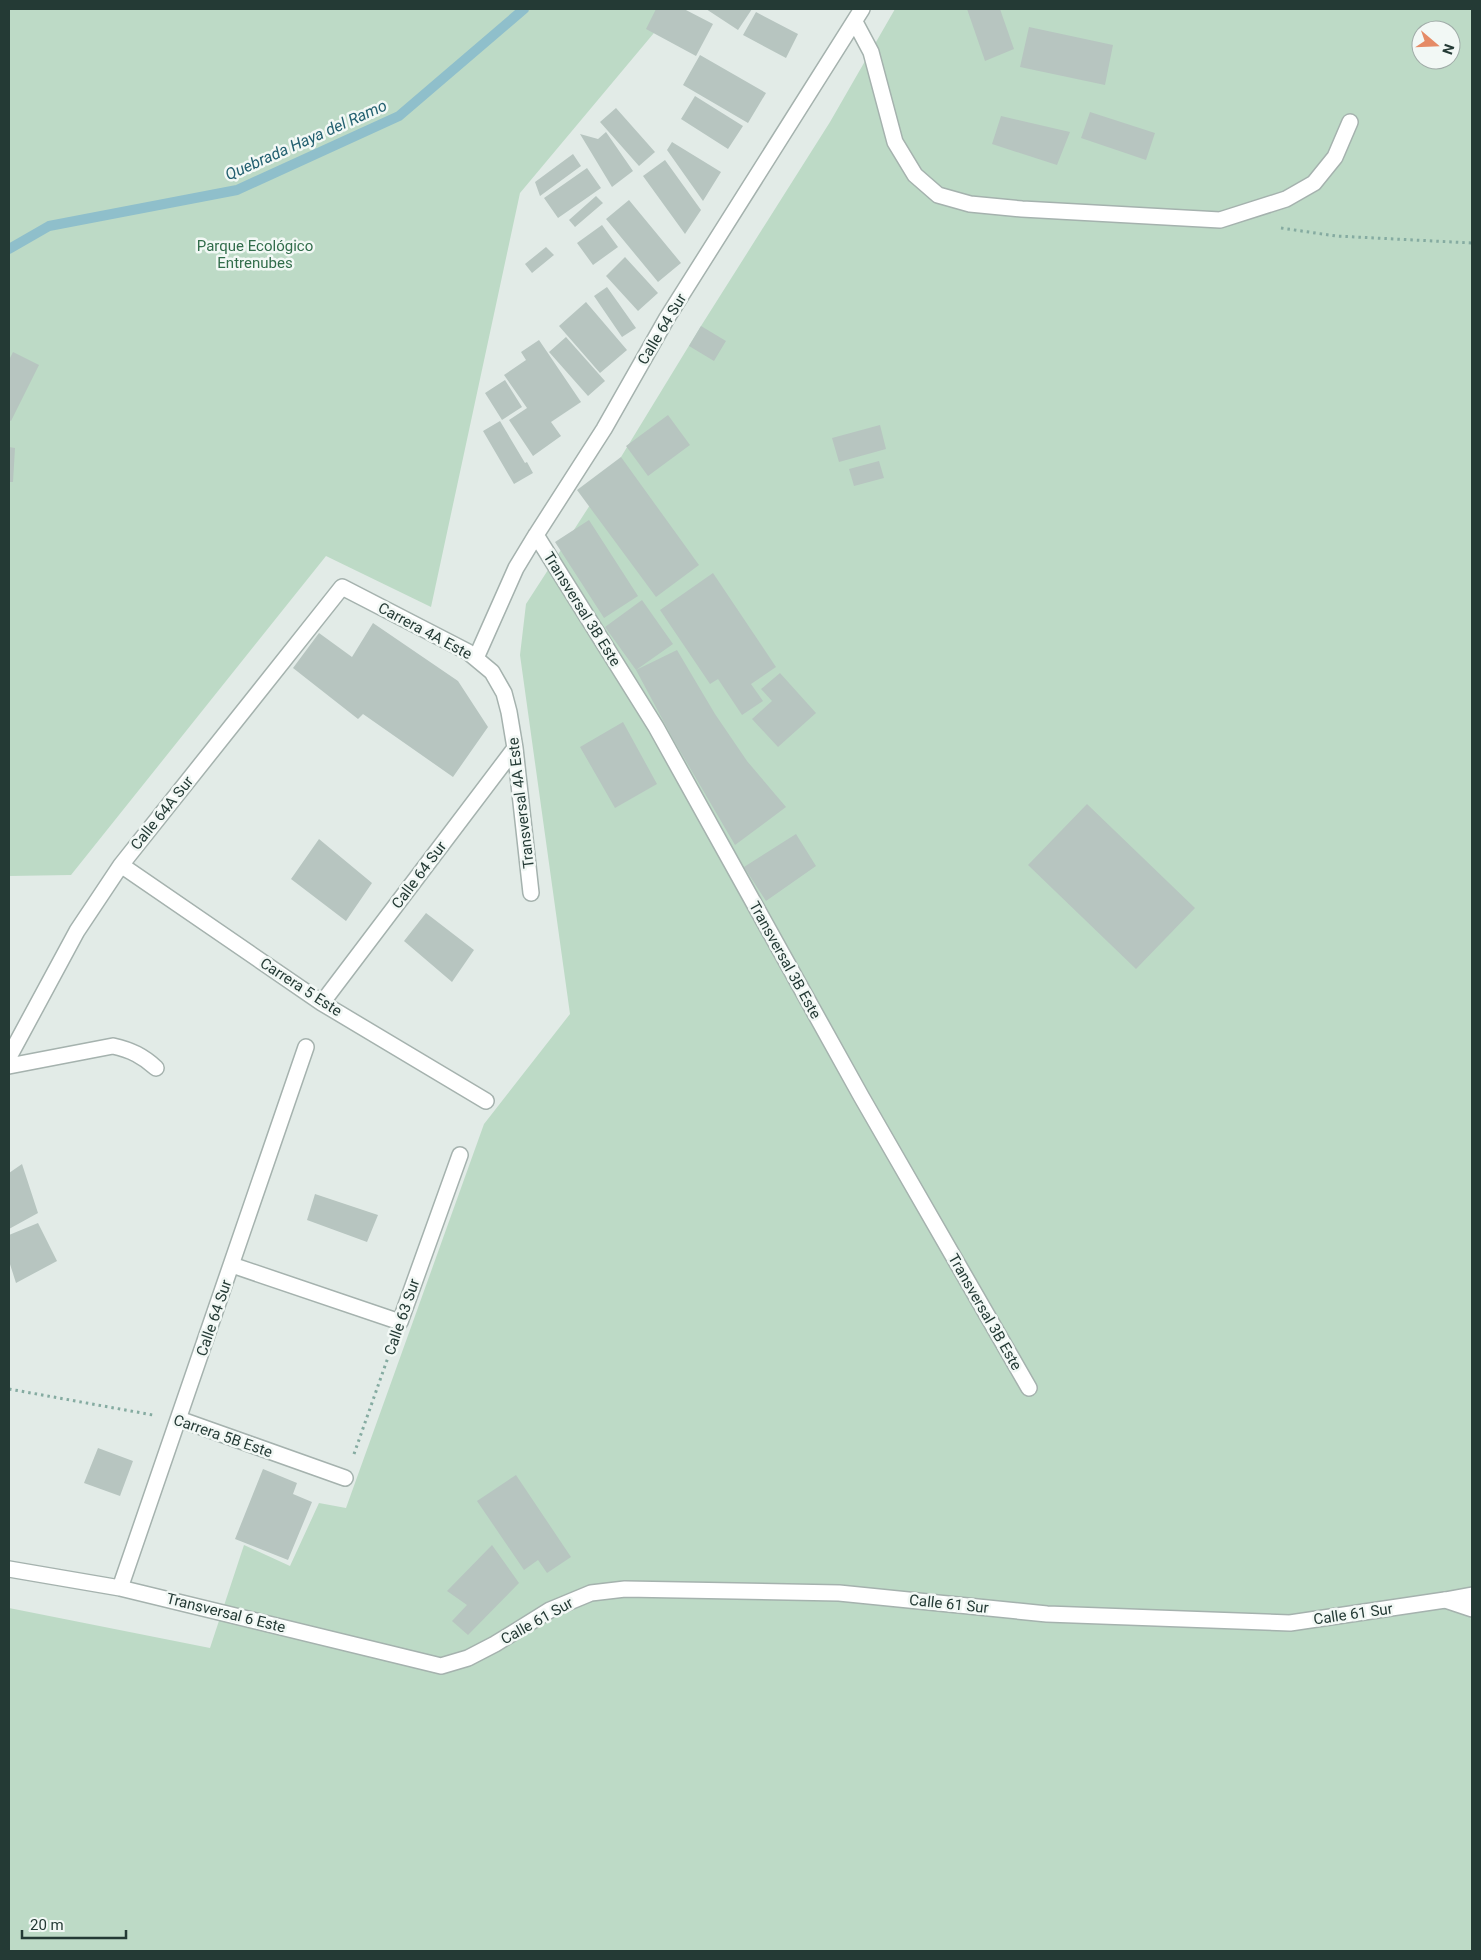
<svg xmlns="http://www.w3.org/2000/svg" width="1481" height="1960" viewBox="0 0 1481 1960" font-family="Roboto,sans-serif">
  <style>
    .green { fill: #bddac6; fill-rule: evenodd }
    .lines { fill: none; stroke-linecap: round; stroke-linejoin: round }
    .stream { stroke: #8fbfcb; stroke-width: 10 }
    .building { fill: #b7c5c0 }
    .service-casing { stroke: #a5b2ae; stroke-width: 18 }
    .minor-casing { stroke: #a5b2ae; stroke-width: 18 }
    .path { stroke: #85aba1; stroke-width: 3; stroke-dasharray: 2.5 4; stroke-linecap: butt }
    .service { stroke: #fff; stroke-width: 15 }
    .minor { stroke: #fff; stroke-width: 15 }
    .labels { text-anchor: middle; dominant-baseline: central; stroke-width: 5; stroke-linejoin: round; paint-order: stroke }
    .park-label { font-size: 15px; fill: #326d4b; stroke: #f2f8f5 }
    .street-label { font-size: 15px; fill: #243a35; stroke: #f2f8f5 }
    .water-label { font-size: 16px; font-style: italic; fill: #236070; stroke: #f2f8f5 }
  </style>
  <rect width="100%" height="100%" fill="#e2ebe7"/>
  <path class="green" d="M9 9H674L520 193 431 607 326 556 71 875 9 876Z
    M895 9H1472V1951H9V1608L210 1648 244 1545 290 1566 319 1503 346 1508 484 1124 570 1014 520 655 526 604 621 457 701 326 830 122ZM1421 30H1451V60H1421Z"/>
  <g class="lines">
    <path class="stream" d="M9 249 49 226 237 190 399 116 524 9"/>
  </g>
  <path class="building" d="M656 9H684L713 24 696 56 646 29Z
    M706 9H752L738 30Z
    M967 9H1000L1014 49 985 61Z
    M756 12 798 34 786 58 743 35Z
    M1029 27 1113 45 1105 85 1020 67Z
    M700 55 766 93 748 123 683 85Z
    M695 96 743 126 728 149 681 119Z
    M616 108 655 152 639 166 600 122Z
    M1090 112 1155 133 1146 160 1081 138Z
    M1001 116 1070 132 1057 165 992 144Z
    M606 132 633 171 612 187 580 134 598 139Z
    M672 142 721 172 703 201 667 150Z
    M573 154 581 166 540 196 535 182Z
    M665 160 701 210 685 234 643 176Z
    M587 168 601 188 558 218 544 198Z
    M596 196 603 203 575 227 569 220Z
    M629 200 681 263 658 282 606 219Z
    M602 225 618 247 593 265 577 243Z
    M546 247 554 255 532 273 525 264Z
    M625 257 658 293 638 311 606 276Z
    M607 287 636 328 622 337 594 296Z
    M586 302 627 350 600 373 559 326Z
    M701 326 726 341 714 361 689 346Z
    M566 337 605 381 588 396 549 352Z
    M539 340 581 402 551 422 561 436 533 456 509 420 527 408 504 375 526 360 521 352Z
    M13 352 39 365 11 421 9 420V360Z
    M505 380 522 407 502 420 485 393Z
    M668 415 690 445 648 476 626 446Z
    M500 421 525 463 527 462 533 473 514 484 483 431Z
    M880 425 886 449 839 462 832 438Z
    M9 447 15 448 13 482H9Z
    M621 457 699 565 656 597 577 490Z
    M879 461 884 478 854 486 849 469Z
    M589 520 638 596 604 618 555 542Z
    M713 573 776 667 751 684 763 701 742 715 718 679 710 684 660 610Z
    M642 600 673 644 636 670 605 627Z
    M373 623 458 681 488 727 453 777 363 714 358 719 293 668 319 633 352 657Z
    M677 650 715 714 747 761 786 807 735 845 673 739 636 670Z
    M780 673 816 713 778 747 752 719 772 701 761 689Z
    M623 722 657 784 615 808 580 747Z
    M1087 804 1195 908 1136 969 1028 865Z
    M796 834 816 866 766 901 744 867Z
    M319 839 372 883 346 921 291 879Z
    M426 913 474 950 452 982 404 941Z
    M22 1164 38 1213 9 1229V1173Z
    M315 1194 378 1215 367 1242 307 1220Z
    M38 1223 57 1261 16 1283 9 1261V1235Z
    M98 1448 133 1461 120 1496 84 1483Z
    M263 1469 297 1483 293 1494 312 1502 288 1560 235 1539Z
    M516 1475 571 1557 547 1573 538 1560 524 1570 477 1501Z
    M492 1545 519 1583 468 1635 452 1621 467 1605 447 1591Z"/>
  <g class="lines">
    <defs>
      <path id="service" d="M855 22 871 52 895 142 915 175 938 195 970 204 1022 209 1220 220 1286 199 1314 183 1335 157 1350 122
        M9 1066 113 1046C131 1050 143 1056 156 1068
        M1445 1600 1472 1595"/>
      <path id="minor" d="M536 535 656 727 861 1096 1029 1388
        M476 658 516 568 536 535 604 429 667 318 862 9
        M121 865 322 1003 486 1101
        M322 1003 515 748
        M9 1057 77 931 121 865 342 587 468 652 492 672 504 693 509 712 515 748 531 893
        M232 1265 400 1322 460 1155
        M179 1419 345 1478
        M9 1569 120 1588 441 1666 468 1658 495 1644 550 1610 591 1593 625 1589 839 1593 1047 1614 1290 1623 1445 1600 1472 1609
        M120 1588 306 1047"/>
    </defs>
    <use href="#service" class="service-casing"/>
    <use href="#minor" class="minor-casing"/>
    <path class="path" d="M1281 228 1336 236 1472 243
      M9 1389 153 1415
      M354 1454 392 1346"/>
    <use href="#service" class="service"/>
    <use href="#minor" class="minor"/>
  </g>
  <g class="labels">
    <g class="park-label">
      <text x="255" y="246">Parque Ecológico<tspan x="255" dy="17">Entrenubes</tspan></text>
    </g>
    <g class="street-label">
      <text transform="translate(662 329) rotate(-59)">Calle 64 Sur</text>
      <text transform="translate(582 609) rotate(58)">Transversal 3B Este</text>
      <text transform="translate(425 631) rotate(28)">Carrera 4A Este</text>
      <text transform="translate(521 803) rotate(-97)">Transversal 4A Este</text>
      <text transform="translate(162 813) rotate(-51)">Calle 64A Sur</text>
      <text transform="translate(419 875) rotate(-53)">Calle 64 Sur</text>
      <text transform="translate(785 960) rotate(61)">Transversal 3B Este</text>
      <text transform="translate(301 987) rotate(33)">Carrera 5 Este</text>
      <text transform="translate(985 1312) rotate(60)">Transversal 3B Este</text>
      <text transform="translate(402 1317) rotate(-71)">Calle 63 Sur</text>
      <text transform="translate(214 1318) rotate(-71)">Calle 64 Sur</text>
      <text transform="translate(223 1436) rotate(19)">Carrera 5B Este</text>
      <text transform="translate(949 1604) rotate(6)">Calle 61 Sur</text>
      <text transform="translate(226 1613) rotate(14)">Transversal 6 Este</text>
      <text transform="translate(1353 1614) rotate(-8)">Calle 61 Sur</text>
      <text transform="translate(537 1621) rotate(-29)">Calle 61 Sur</text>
    </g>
    <g class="water-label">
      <text transform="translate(306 140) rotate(-24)">Quebrada Haya del Ramo</text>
    </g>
  </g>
  <rect width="1481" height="1960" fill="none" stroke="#243a35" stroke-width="20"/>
  <g transform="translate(1436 45) rotate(109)"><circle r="24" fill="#f2f8f5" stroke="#a0aca8"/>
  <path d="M0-4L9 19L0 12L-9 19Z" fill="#e58b66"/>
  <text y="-8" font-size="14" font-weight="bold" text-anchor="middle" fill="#243a35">N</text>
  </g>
  <path d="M22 1930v8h104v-8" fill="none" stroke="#243a35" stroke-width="2.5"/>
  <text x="30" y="1930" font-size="15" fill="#243a35" stroke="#f2f8f5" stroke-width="4" paint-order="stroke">20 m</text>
</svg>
